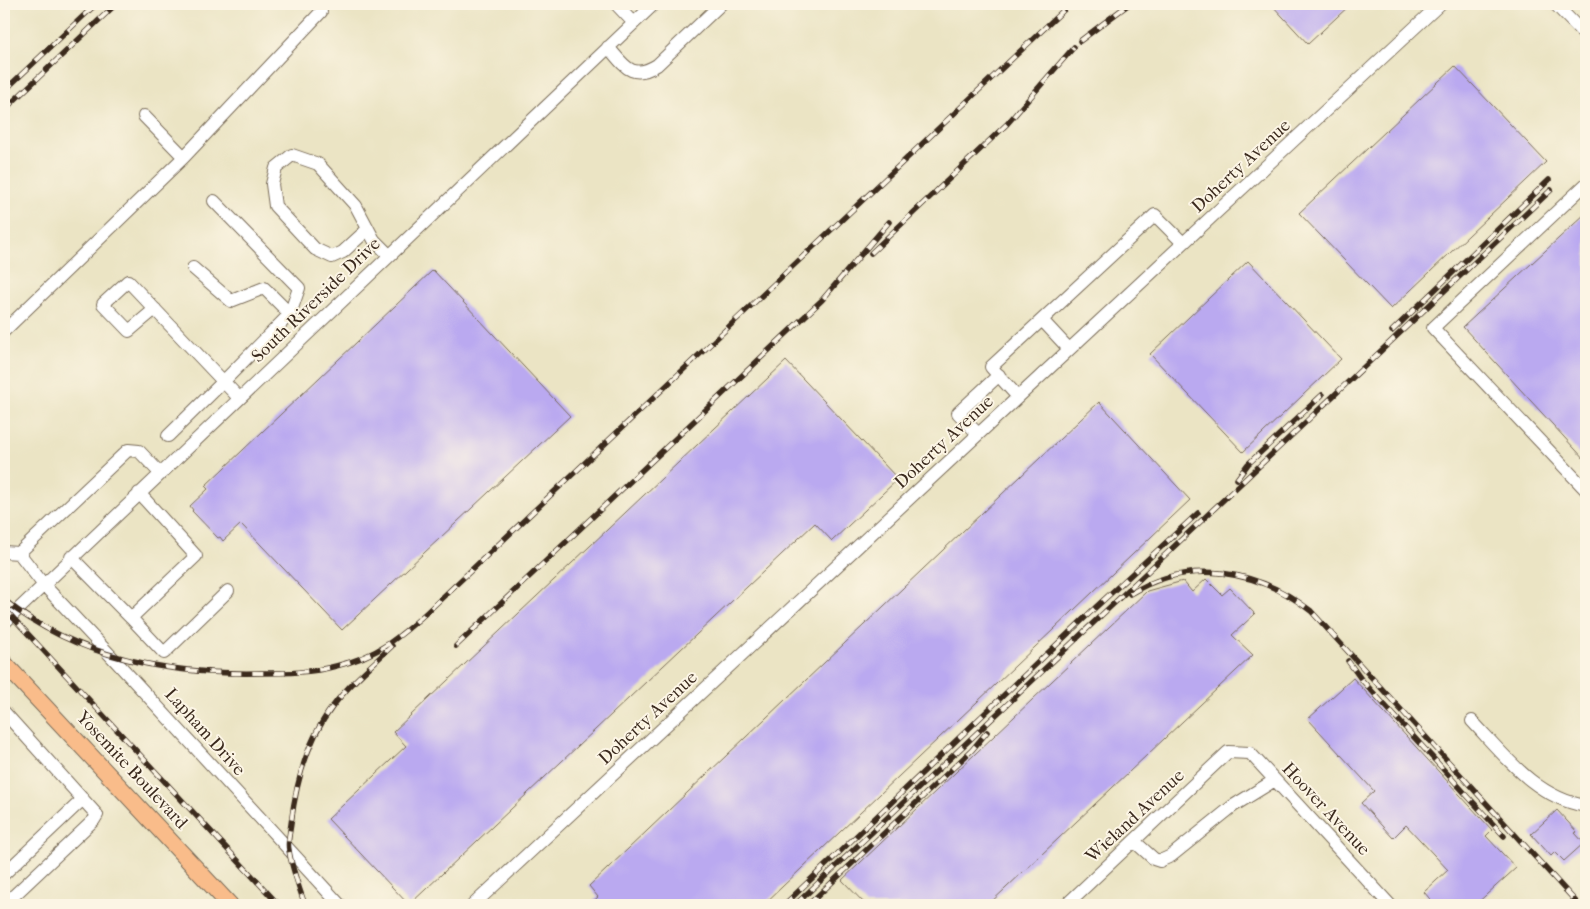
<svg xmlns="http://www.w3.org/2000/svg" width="1590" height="909" viewBox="0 0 1590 909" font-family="'IM FELL French Canon',serif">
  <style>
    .building { fill: #baa9f0 }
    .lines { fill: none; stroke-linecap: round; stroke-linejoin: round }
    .minor-casing { stroke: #796b58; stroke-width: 14 }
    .major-casing { stroke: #796b58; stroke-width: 18 }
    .minor { stroke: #fff; stroke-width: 12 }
    .major { stroke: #f9bc8a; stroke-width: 16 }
    .rail-casing { stroke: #3b2a1e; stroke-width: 5.5 }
    .rail { stroke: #fcf5e5; stroke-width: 4; stroke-dasharray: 11; stroke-linecap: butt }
    .labels { text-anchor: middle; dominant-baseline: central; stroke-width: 4; stroke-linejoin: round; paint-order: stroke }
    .street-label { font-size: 18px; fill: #3b2a1e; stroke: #fcf5e5 }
  </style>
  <rect width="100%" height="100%" fill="#fcf5e5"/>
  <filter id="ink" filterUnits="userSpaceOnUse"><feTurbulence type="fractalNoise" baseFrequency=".02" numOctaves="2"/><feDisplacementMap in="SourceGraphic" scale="10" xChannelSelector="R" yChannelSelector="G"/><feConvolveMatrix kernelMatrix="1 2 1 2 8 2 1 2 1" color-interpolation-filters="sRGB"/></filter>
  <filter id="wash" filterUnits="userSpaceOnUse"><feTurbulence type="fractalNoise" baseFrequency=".0096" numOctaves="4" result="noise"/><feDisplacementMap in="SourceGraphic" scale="20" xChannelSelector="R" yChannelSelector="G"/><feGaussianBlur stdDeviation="1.12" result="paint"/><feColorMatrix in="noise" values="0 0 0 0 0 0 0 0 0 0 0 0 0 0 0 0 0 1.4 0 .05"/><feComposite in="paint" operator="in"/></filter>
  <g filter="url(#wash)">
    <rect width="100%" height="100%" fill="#ebe4c4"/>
    <g id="blocks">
      <path class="building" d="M1271 4H1351L1308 44Z
        M1455 66 1546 162 1391 309 1299 213Z
        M1586 213V461L1463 327Z
        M1248 261 1341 359 1243 452 1150 354Z
        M433 270 570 416 342 630 241 524 223 541 220 537 218 538 192 511 193 510 190 506 208 489 205 486Z
        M786 361 898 479 832 541 815 523 409 905 328 819 406 746 393 732Z
        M1099 402 1190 500 763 905H589L598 897 589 886Z
        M1206 579 1222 595 1230 588 1255 614 1232 635 1253 655 988 905H866L842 880 1147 591 1183 581 1192 592Z
        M1353 678 1492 830 1486 836 1516 868 1475 905H1435L1424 892 1448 870 1406 825 1393 838 1361 803 1374 791 1308 719Z
        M1557 810 1577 832 1575 833 1584 843 1564 861 1555 852 1551 856 1531 834Z"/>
    </g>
  </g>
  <g filter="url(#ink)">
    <use href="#blocks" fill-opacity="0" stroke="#796b58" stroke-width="1"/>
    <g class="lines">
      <defs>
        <path id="minor" d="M616 4 634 23
          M1555 4 1586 36
          M608 47C624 65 631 81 657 65L721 4
          M144 116 184 157
          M1586 184 1433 328 1586 490
          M368 229 343 252 332 257 315 249 275 206 272 184 276 168 292 155 318 164 356 206 374 240 389 255
          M193 268 231 301 264 288 290 314
          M155 309 129 331 103 304 128 281 239 398
          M1042 320 1069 349
          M4 331 184 157 321 12
          M1018 397 991 367 1155 215 1183 243
          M978 434 958 413 999 375
          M168 436 223 382 290 314 299 288 214 201
          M4 552 19 553 128 450 139 451 160 473
          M19 553 43 584 111 656 340 905
          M71 557 131 618 196 556 139 493
          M131 618 164 653 228 591
          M4 623 654 4
          M4 712 97 815 94 820 4 905
          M1472 721C1505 756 1536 798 1586 806
          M1134 841 1154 859 1160 861 1171 856 1233 806 1275 780
          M4 874 83 799
          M473 905 1440 4
          M1066 905 1228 752 1250 753 1390 905"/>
        <path id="major" d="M4 663 230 905"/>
      </defs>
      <use href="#minor" class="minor-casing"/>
      <use href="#major" class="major-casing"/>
      <use href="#minor" class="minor"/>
      <use href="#major" class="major"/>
      <defs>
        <path id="rail" d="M1080 41 1129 4
          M4 91 96 4
          M4 110 116 4
          M871 253 1007 124 1074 47
          M1392 331 1549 180
          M1237 479 1248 464 1322 395
          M1130 594C1188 557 1259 570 1311 611L1579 905
          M4 600C76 658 171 675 260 673 286 673 311 673 336 666 353 662 373 654 388 644 401 635 414 624 426 613L1070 4
          M4 608 279 905
          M456 646 822 300 889 222
          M1348 661 1361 679 1504 836
          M305 905C300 890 291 866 289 850 287 842 290 832 291 824 296 782 307 740 333 706 349 684 372 665 392 646
          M784 905 1096 607 1198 513
          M795 905 1551 190
          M808 905 972 750 987 732"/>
      </defs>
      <use href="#rail" class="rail-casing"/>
      <use href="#rail" class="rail"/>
    </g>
  </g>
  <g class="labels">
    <g class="street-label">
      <text transform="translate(1241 166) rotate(-43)">Doherty Avenue</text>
      <text transform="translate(316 300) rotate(-44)">South Riverside Drive</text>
      <text transform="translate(944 442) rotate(-43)">Doherty Avenue</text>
      <text transform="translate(648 718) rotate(-43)">Doherty Avenue</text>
      <text transform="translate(205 732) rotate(48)">Lapham Drive</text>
      <text transform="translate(132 770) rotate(47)">Yosemite Boulevard</text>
      <text transform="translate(1326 809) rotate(47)">Hoover Avenue</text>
      <text transform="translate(1135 816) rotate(-43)">Wieland Avenue</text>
    </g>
  </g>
  <rect width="1590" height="909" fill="none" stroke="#fcf5e5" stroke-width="20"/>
</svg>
